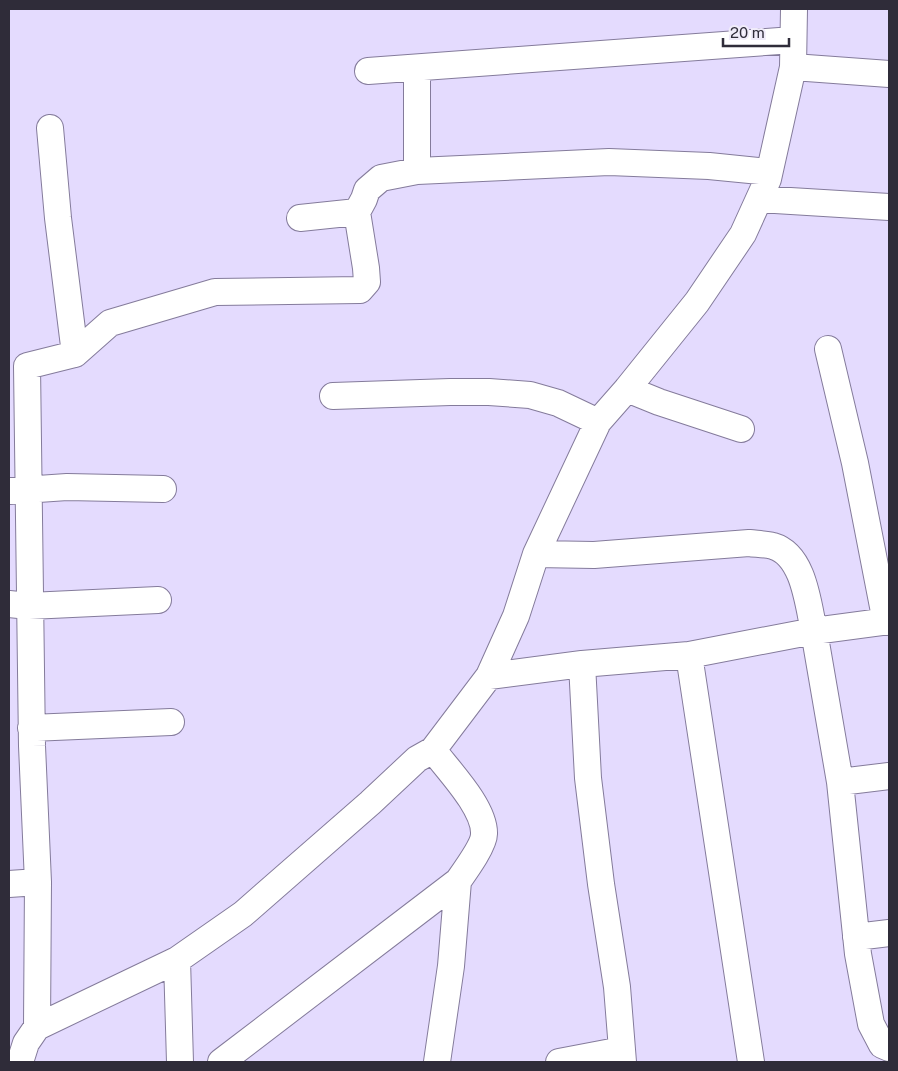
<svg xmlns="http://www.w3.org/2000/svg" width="898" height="1071" viewBox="0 0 898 1071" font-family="'Public Sans',sans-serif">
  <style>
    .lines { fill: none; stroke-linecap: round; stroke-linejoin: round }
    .minor-casing { stroke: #847b9b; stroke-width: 28 }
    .minor { stroke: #fff; stroke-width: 26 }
  </style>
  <rect width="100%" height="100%" fill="#e4dbfe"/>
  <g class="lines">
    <defs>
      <path id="minor" d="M793 67 889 74
        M417 68V171
        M368 71 793 40
        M50 128 58 218 75 354
        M759 199 889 207
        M300 218 357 212 364 199 367 190 381 178 417 171 609 162 709 166 769 172
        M828 349 855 463 886 622
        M627 389 659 402 741 429
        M333 396 450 392H489L530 395 558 403 598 422
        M9 491 67 487 163 489
        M536 554 594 555 749 543C757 544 765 544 773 546 804 555 808 604 814 631L889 621
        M9 604 29 606 158 600
        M689 655 751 1062
        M582 664 588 778 601 884 617 987 623 1062
        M489 676 582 664 689 655 814 631 840 782 889 776
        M31 728 171 722
        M840 782 858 954 871 1024 882 1045 889 1048
        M9 884 38 882
        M856 937 889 933
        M177 960 180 1062
        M37 1027 38 882 32 746 27 366 75 354 110 323 215 292 360 290 367 282 366 268 357 212
        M20 1062 26 1043 37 1027 177 960 243 914 370 803 417 759 433 750 489 676 516 616 536 554 598 422 627 389 697 302 743 234 768 179 793 67 794 9
        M221 1062 458 881C465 871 484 845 484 834 485 808 449 771 433 750
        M437 1062 451 966 458 881
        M559 1062 622 1050"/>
    </defs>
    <use href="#minor" class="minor-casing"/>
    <use href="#minor" class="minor"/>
  </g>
  <rect width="898" height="1071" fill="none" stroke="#2f2c39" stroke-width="20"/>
  <path d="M723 38v8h66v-8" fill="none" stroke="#2f2c39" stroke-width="2.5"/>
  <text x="730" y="38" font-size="15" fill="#2f2c39" stroke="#f0ecfa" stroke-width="4" paint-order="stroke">20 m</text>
</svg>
